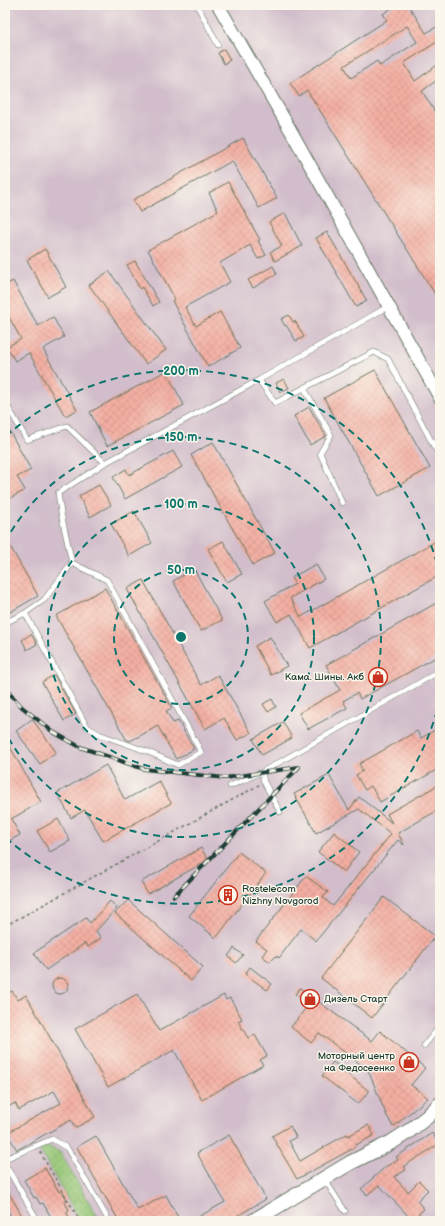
<svg xmlns="http://www.w3.org/2000/svg" width="445" height="1226" viewBox="0 0 445 1226" font-family="'Balsamiq Sans',sans-serif">
  <style>
    .industrial { fill: #d1bdcb }
    .grass { fill: url(#grass-dots); stroke: #5a8255 }
    .building { fill: url(#building-cross-hatch); fill-rule: evenodd }
    .lines { fill: none; stroke-linecap: round; stroke-linejoin: round }
    .service-casing { stroke: #677563; stroke-width: 6 }
    .tertiary-casing { stroke: #677563; stroke-width: 14 }
    .secondary-casing { stroke: #677563; stroke-width: 16 }
    .path { stroke: #677563; stroke-width: 1.5; stroke-dasharray: 3 3; stroke-linecap: butt }
    .service { stroke: #fff; stroke-width: 5 }
    .tertiary { stroke: #fff; stroke-width: 12 }
    .secondary { stroke: #fff; stroke-width: 14 }
    .rail-casing { stroke: #1f3d34; stroke-width: 4 }
    .rail { stroke: #fbf7ec; stroke-width: 2.5; stroke-dasharray: 8; stroke-linecap: butt }
    .ring { fill: none; stroke: #0f766e; stroke-width: 2; stroke-dasharray: 7 5 }
    .labels { text-anchor: middle; dominant-baseline: central; stroke-width: 3; stroke-linejoin: round; paint-order: stroke }
    .poi-label { font-size: 10px; fill: #1f3d34; stroke: #fbf7ec; text-anchor: end }
    .centre { fill: #0f766e; stroke: #fbf7ec; stroke-width: 2 }
    .ring-label { font-size: 12px; text-anchor: middle; font-weight: bold; fill: #0f766e; stroke: #fbf7ec; stroke-width: 3; stroke-linejoin: round; paint-order: stroke }
  </style>
  <defs>
    <pattern id="grass-dots" width="8" height="8" patternUnits="userSpaceOnUse"><rect width="8" height="8" fill="#95c676"/><path d="M2 2h.1M6 6h.1" fill="none" stroke="#79a262" stroke-width="1.8" stroke-linecap="round"/></pattern>
    <pattern id="building-cross-hatch" width="8" height="8" patternUnits="userSpaceOnUse"><rect width="8" height="8" fill="#f4afa2"/><path d="M0 0l8 8M0 8l8-8" fill="none" stroke="#d1978c"/></pattern>
  </defs>
  <rect width="100%" height="100%" fill="#fbf7ec"/>
  <filter id="ink" filterUnits="userSpaceOnUse"><feTurbulence type="fractalNoise" baseFrequency=".025" numOctaves="2"/><feDisplacementMap in="SourceGraphic" scale="8" xChannelSelector="R" yChannelSelector="G"/><feConvolveMatrix kernelMatrix="1 2 1 2 8 2 1 2 1" color-interpolation-filters="sRGB"/></filter>
  <filter id="wash" filterUnits="userSpaceOnUse"><feTurbulence type="fractalNoise" baseFrequency=".012" numOctaves="4" result="noise"/><feDisplacementMap in="SourceGraphic" scale="16" xChannelSelector="R" yChannelSelector="G"/><feGaussianBlur stdDeviation="0.9" result="paint"/><feColorMatrix in="noise" values="0 0 0 0 0 0 0 0 0 0 0 0 0 0 0 0 0 1.4 0 .05"/><feComposite in="paint" operator="in"/></filter>
  <g filter="url(#wash)">
    <rect width="100%" height="100%" fill="#eeddba"/>
    <path class="industrial" d="M5 5H440V1208L429 1221H5Z"/>
    <path class="grass" d="M47 1146 60 1152 100 1221H80L39 1149Z"/>
    <g id="blocks">
      <path class="building" d="M396 5H408L426 33 440 25V40L404 63 415 81 440 63V78L422 91 440 120V302L307 90 299 96 290 83 387 20 383 14ZM407 26 417 42 380 66 377 61 351 78 344 66Z
        M224 49 230 60 224 64 218 53Z
        M243 138 277 198 259 208 232 161 140 212 133 200Z
        M228 182 260 240 258 241 266 255 258 259 250 245 220 263 230 282 185 307 196 326 220 312 240 348 208 367 172 301 175 299 148 250 218 211 209 193Z
        M285 213 302 246 275 261 270 252 282 246 269 222Z
        M327 232 367 301 356 307 316 238Z
        M45 249 66 287 48 297 27 260Z
        M135 261 159 302 153 306 142 287 140 289 127 265Z
        M273 266 277 274 253 288 248 280Z
        M109 271 166 350 146 364 89 285Z
        M13 281 38 326 53 317 64 337 43 349 77 410 65 416 29 353 15 361 7 347 21 339 5 310V285Z
        M289 315 293 322 295 321 304 337 296 341 286 325 285 326 281 319Z
        M375 370 430 468 379 496 324 398Z
        M166 371 184 405 107 446 90 412Z
        M284 379 289 388 280 392 276 383Z
        M309 407 326 436 310 445 294 416Z
        M5 423 31 470 17 477 25 490 5 501Z
        M213 442 275 553 253 565 191 455Z
        M173 451 182 467 125 499 113 477 126 469 129 475Z
        M99 485 111 505 90 517 79 496Z
        M134 511 152 543 129 556 111 524Z
        M5 537 38 596 5 615Z
        M440 539V575L310 648 291 614 277 622 265 601 295 584 291 578 316 564 324 579 290 598 301 617Z
        M223 541 242 574 227 582 208 549Z
        M194 569 222 620 201 631 173 581Z
        M143 580 201 685 218 675 251 733 237 740 224 718 205 729 127 589Z
        M105 588 172 708 166 711 173 723 178 721 194 749 176 759 158 726 130 741 126 739 56 616Z
        M440 601V655L360 699 357 693 343 701 347 708 308 729 299 713 340 690 326 665Z
        M31 634 37 644 27 650 22 640Z
        M270 637 287 666 271 675 255 646Z
        M54 675 76 714 64 721 42 682Z
        M272 699 276 707 268 712 263 704Z
        M32 719 56 752 40 764 16 731Z
        M283 722 292 738 262 755 253 739Z
        M435 730 440 739V768L380 802 371 786 365 790 356 775 363 771 359 764 417 731 421 738Z
        M5 738 41 802 11 819 20 835 5 843Z
        M106 765 125 800 159 781 171 803 103 841 85 810 71 818 57 793Z
        M329 775 349 810 359 797 392 823 387 814 440 784V809L398 833 404 845 398 840 316 941 301 929 279 958 276 956 270 962 262 956 267 949 256 941 306 876 328 892 323 898 333 906 391 834 359 809 316 833 294 794Z
        M58 819 70 841 50 852 37 831Z
        M334 832 359 852 344 872 318 852Z
        M201 848 208 860 148 894 141 882Z
        M239 852 266 873 216 938 189 916Z
        M384 897 435 936 372 1018 321 978Z
        M128 900 203 967 191 981 115 913Z
        M110 901 117 908 96 931 101 938 88 947 85 943 46 970 34 953 86 918 90 923Z
        M234 948 243 955 236 963 228 956Z
        M250 967 272 984 267 990 245 974Z
        M52 986a8 8 0 1 1 16 0a8 8 0 1 1-16 0Z
        M300 988 372 1041 380 1031 425 1068 411 1085 428 1098 393 1127 386 1114 368 1070 319 1033 311 1043 291 1027 309 1004 295 994Z
        M12 991 18 1000 26 995 95 1117 75 1128 71 1120 17 1150 7 1133 61 1103 54 1091 19 1110 15 1103 8 1107 5 1101V995Z
        M137 994 159 1031 224 995 226 1000 230 998 242 1019 238 1021 248 1038 255 1035 267 1056 260 1060 263 1065 202 1100 174 1050 108 1087 75 1029Z
        M333 1062 369 1091 358 1104 322 1076Z
        M368 1125 374 1135 354 1146V1148L297 1179 272 1136 290 1126 296 1137 289 1141 300 1161 347 1134 348 1136Z
        M432 1133 439 1144 404 1166 406 1170 394 1177 408 1192 419 1181 428 1190 417 1201 424 1209 412 1220 379 1185 367 1195 361 1189 385 1167 398 1160 396 1157Z
        M229 1135 266 1199 232 1219 233 1221H191L225 1202 197 1153Z
        M96 1136 138 1210 166 1195 180 1221H119L77 1147Z
        M45 1168 59 1192 62 1190 67 1200 64 1201 69 1210 66 1212 72 1221H53L43 1203 40 1204 36 1197 34 1198 24 1180Z
        M5 1186 25 1221H14L5 1206Z"/>
    </g>
  </g>
  <g filter="url(#ink)">
    <use href="#blocks" fill-opacity="0" stroke="#677563" stroke-width="1"/>
    <g class="lines">
      <defs>
        <path id="service" d="M197 5 218 45
          M259 380 275 403 374 352 388 359 436 450
          M304 388 331 435 320 453 342 503
          M5 402 27 440 67 426 105 463
          M25 613 87 727 99 734 146 751 178 765 201 752 107 580 72 563
          M5 623 25 613 44 600 72 563 61 513 58 493 105 463 259 380 389 306
          M262 772 264 782 280 812
          M230 786 262 772 440 671
          M424 1046 440 1026
          M5 1159 52 1139 67 1148 109 1221
          M5 1164 38 1221
          M325 1180 345 1211"/>
        <path id="tertiary" d="M218 5 291 131 440 398"/>
        <path id="secondary" d="M253 1221 350 1163 392 1142 409 1131 427 1117 440 1104"/>
      </defs>
      <use href="#service" class="service-casing"/>
      <use href="#tertiary" class="tertiary-casing"/>
      <use href="#secondary" class="secondary-casing"/>
      <path class="path" d="M5 926 259 785
        M40 1152 80 1221
        M235 1221 243 1216"/>
      <use href="#service" class="service"/>
      <use href="#tertiary" class="tertiary"/>
      <use href="#secondary" class="secondary"/>
      <defs>
        <path id="rail" d="M5 688 22 707 53 732 80 747 144 769 225 778 299 767 174 896"/>
      </defs>
      <use href="#rail" class="rail-casing"/>
      <use href="#rail" class="rail"/>
    </g>
  </g>
  <g class="ring">
    <circle cx="181" cy="637" r="67"/>
    <circle cx="181" cy="637" r="133"/>
    <path d="M5 542A200 200 0 1 1 5 732"/>
    <path d="M440 699A266 266 0 0 1 6 838M6 436A266 266 0 0 1 440 575"/>
  </g>
  <defs>
    <symbol id="shop-ring" viewBox="-11 -11 22 22"><circle r="9.5" fill="#fbf7ec" stroke="#c8321e" stroke-width="1.5"/><path d="M-5-2.5h2.3a2.7 3.5 0 0 1 5.4 0H5L5.5 6h-11ZM-1.5-2.5h3a1.5 2.3 0 0 0-3 0Z" fill="#c8321e"/></symbol>
    <symbol id="building-ring" viewBox="-11 -11 22 22"><circle r="9.5" fill="#fbf7ec" stroke="#c8321e" stroke-width="1.5"/><path d="M-4-6H4V6H1V3H-1V6H-4ZM-2.5-4.3h1.7v1.8h-1.7ZM.8-4.3h1.7v1.8H.8ZM-2.5-1h1.7V.8h-1.7ZM.8-1h1.7V.8H.8Z" fill="#c8321e"/></symbol>
  </defs>
  <g fill-rule="evenodd">
    <use href="#shop-ring" x="367" y="666" width="22" height="22"/>
    <use href="#building-ring" x="217" y="884" width="22" height="22"/>
    <use href="#shop-ring" x="299" y="988" width="22" height="22"/>
    <use href="#shop-ring" x="398" y="1051" width="22" height="22"/>
  </g>
  <g class="labels">
    <g class="poi-label">
      <text x="364" y="677">Кама. Шины. Акб</text>
      <text x="242" y="889" text-anchor="start">Rostelecom<tspan x="242" dy="12">Nizhny Novgorod</tspan></text>
      <text x="324" y="999" text-anchor="start">Дизель Старт</text>
      <text x="395" y="1056">Моторный центр<tspan x="395" dy="12">на Федосеенко</tspan></text>
    </g>
  </g>
  <circle cx="181" cy="637" r="6" class="centre"/>
  <g class="ring-label">
    <text x="181" y="375">200 m</text>
    <text x="181" y="441">150 m</text>
    <text x="181" y="508">100 m</text>
    <text x="181" y="574">50 m</text>
  </g>
  <rect width="445" height="1226" fill="none" stroke="#fbf7ec" stroke-width="20"/>
</svg>
